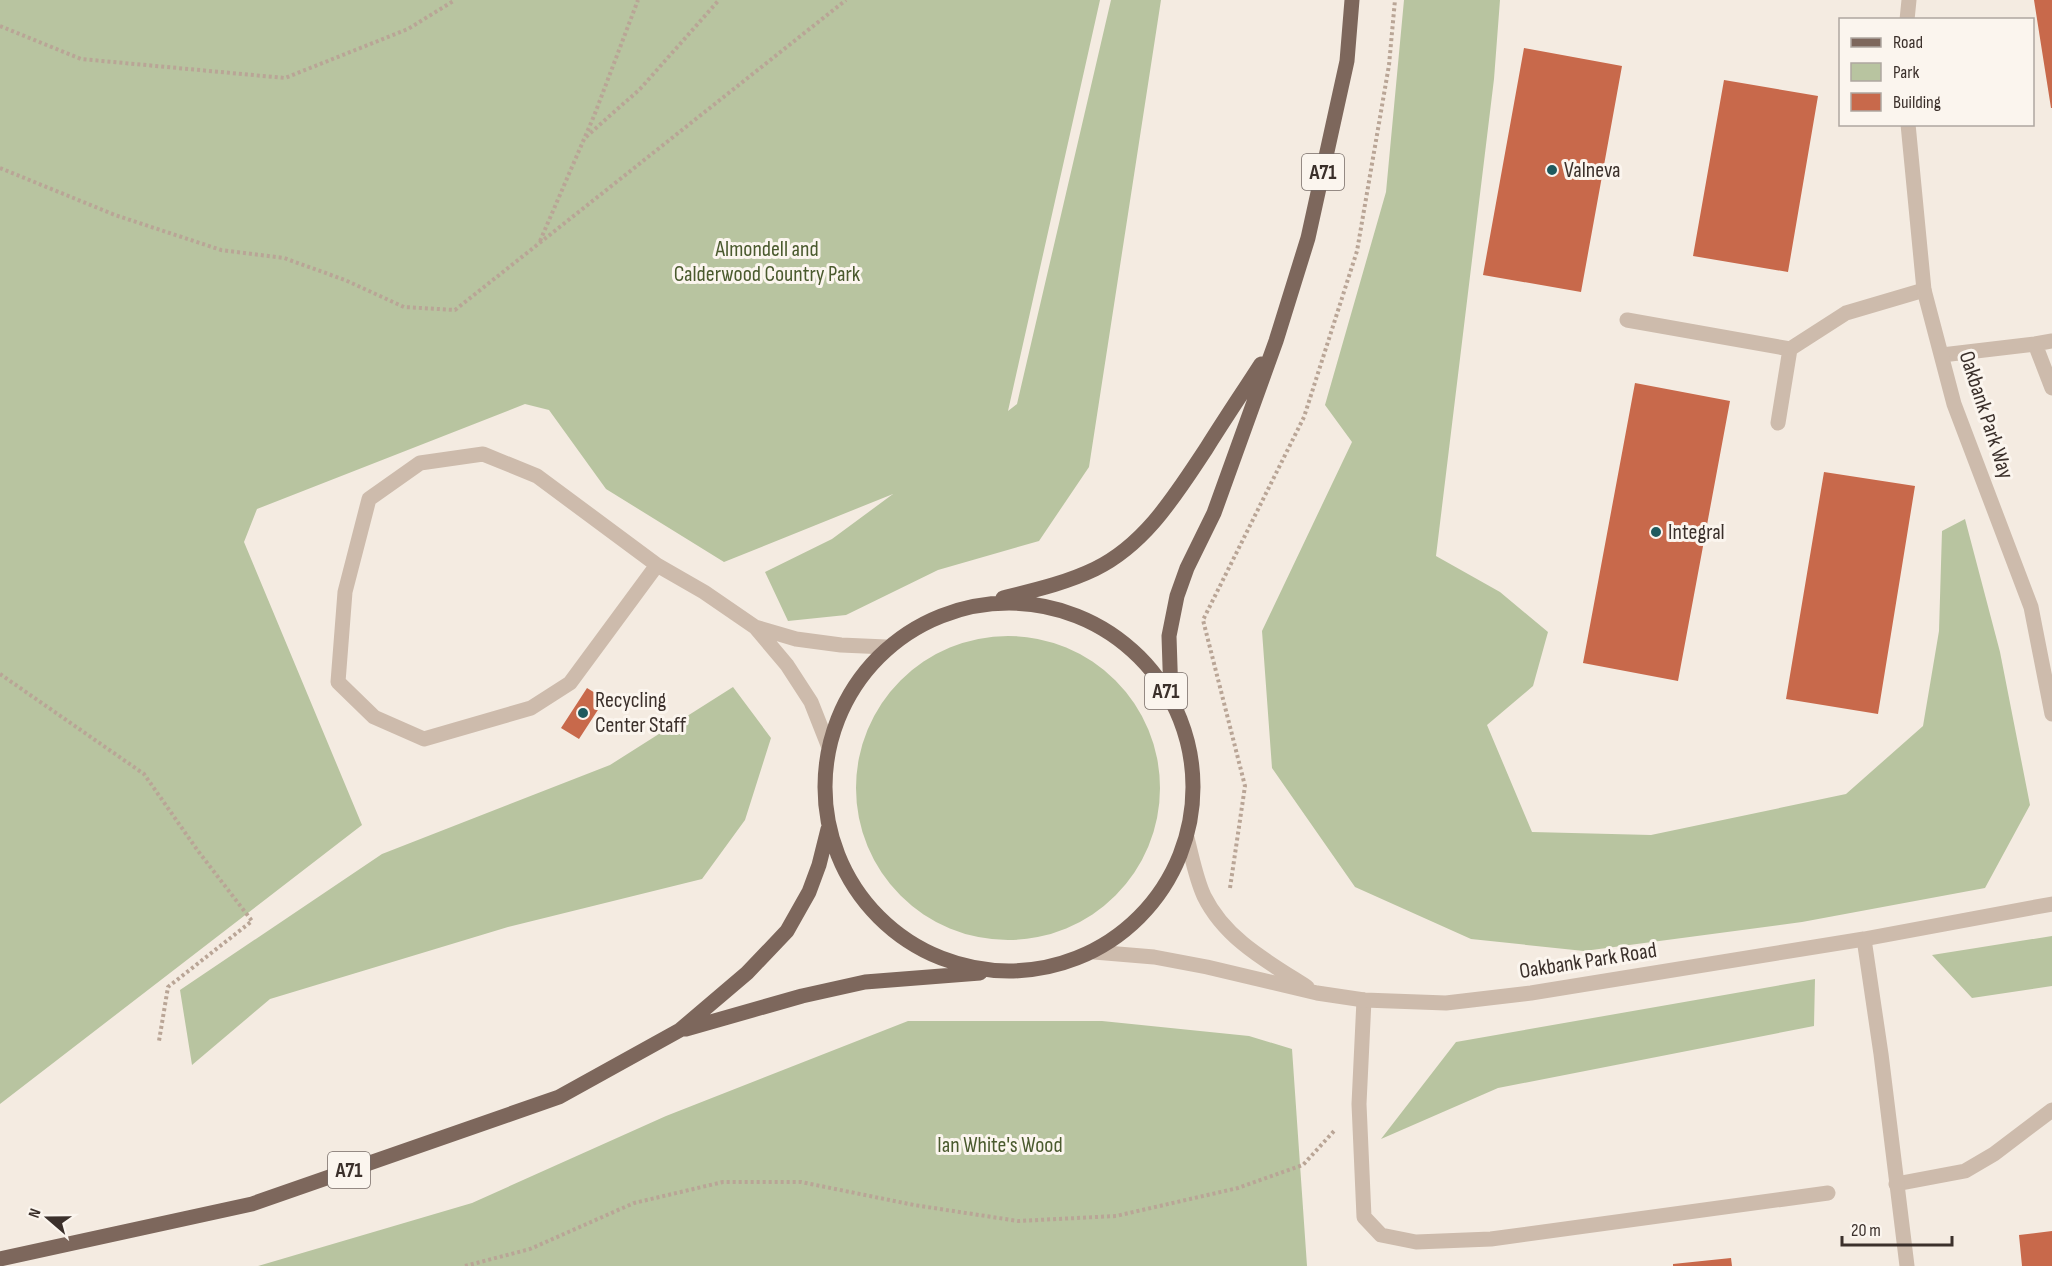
<svg xmlns="http://www.w3.org/2000/svg" width="2052" height="1266" viewBox="0 0 2052 1266" font-family="'Sofia Sans Condensed',sans-serif">
  <style>
    .green { fill: #b8c4a0 }
    .building { fill: #c8694b }
    .lines { fill: none; stroke-linecap: round; stroke-linejoin: round }
    .path { stroke: #b9a596; stroke-width: 4; stroke-dasharray: 3 3; stroke-linecap: butt }
    .lane { stroke: #cdbbac; stroke-width: 15 }
    .street { stroke: #cdbbac; stroke-width: 15 }
    .primary { stroke: #7d675c; stroke-width: 15 }
    .poi-dot { fill: #1f5a5e; stroke: #fbf5ee; stroke-width: 2 }
    .labels { text-anchor: middle; dominant-baseline: central; stroke-width: 6; stroke-linejoin: round; paint-order: stroke }
    .shield { fill: #fbf5ee; stroke: #756b66; stroke-width: 1.5 }
    .shield-label { font-size: 21px; font-weight: bold; fill: #3b302b }
    .poi-label { font-size: 22px; fill: #3b302b; stroke: #fbf5ee; text-anchor: start }
    .park-label { font-size: 22px; fill: #4a5a2e; stroke: #fbf5ee }
    .street-label { font-size: 22px; fill: #3b302b; stroke: #fbf5ee }
  </style>
  <rect width="100%" height="100%" fill="#f4ebe1"/>
  <path class="green" d="M0 0H1100L1008 411 1017 404 1111 0H1161L1089 467 1039 541 938 570 846 615 788 621 765 572 832 539 893 494 724 562 606 489 549 410 525 404 257 509 244 542 362 825 0 1104Z
    M1404 0H1500L1494 79 1436 556 1500 592 1548 632 1533 686 1487 725 1532 832 1651 835 1846 794 1923 726 1939 631 1942 531 1965 519 2000 652 2030 805 1985 888 1802 922 1584 951 1471 939 1355 887 1272 768 1262 631 1352 442 1325 405 1386 192Z
    M856 788a152 152 0 1 1 304 0a152 152 0 1 1-304 0Z
    M733 687 771 738 745 820 702 879 508 927 270 999 192 1065 180 990 382 854 610 765Z
    M2052 936V986L1972 998 1932 955Z
    M1815 979 1814 1026 1498 1088 1381 1139 1456 1042Z
    M908 1021H1102L1249 1036 1292 1049 1307 1266H258L472 1203 666 1116Z"/>
  <path class="building" d="M2034 0H2052V108H2051Z
    M1524 48 1622 66 1581 292 1483 275Z
    M1724 80 1818 96 1788 272 1693 256Z
    M1635 383 1730 401 1678 681 1583 663Z
    M1824 472 1915 486 1878 714 1786 699Z
    M587 688 605 699 579 739 561 728Z
    M2052 1231V1266H2022L2019 1235Z
    M1731 1258 1732 1266H1673V1264Z"/>
  <g class="lines">
    <path class="path" d="M0 26 81 59 285 78 408 29 455 0
      M586 137 640 89 719 0
      M0 168 115 215 221 250 284 258 345 280 404 307 455 310 846 0
      M540 241 594 116 638 0
      M0 674 144 774 198 851 252 921 168 987 159 1041
      M1230 888 1245 786 1203 620 1304 417 1357 251 1389 65 1395 0
      M465 1266 530 1249 634 1203 723 1182H801L914 1205 1018 1221 1116 1216 1238 1188 1303 1165 1334 1131"/>
    <path class="lane" d="M1627 320 1790 349
      M2035 344 2052 388
      M1942 355 2035 344 2052 341
      M1778 423 1790 349 1846 313 1924 290
      M657 565 570 683 531 708 424 739 374 717 338 682 345 592 369 499 420 463 483 454 537 476 657 565 704 592 755 627 787 665 811 702 828 745
      M755 627 796 639 841 645 886 647
      M1364 1000 1359 1104 1364 1217 1381 1235 1416 1242 1491 1239 1828 1193
      M1896 1184 1965 1171 1994 1154 2052 1110"/>
    <path class="street" d="M1907 20 1909 0
      M1908 124 1924 290 1954 404 2031 607 2052 714
      M1187 838C1192 857 1196 879 1204 896 1225 939 1268 962 1307 987
      M1864 939 1881 1054 1907 1266
      M1094 952 1154 957 1207 967 1317 993 1364 1000 1446 1003 1531 993 1864 939 2052 904"/>
    <path class="primary" d="M1003 598C1035 590 1066 583 1095 569 1146 544 1176 494 1206 449 1224 420 1243 392 1261 364
      M825 787a184 184 0 1 1 368 0a184 184 0 1 1-368 0Z
      M1171 697 1169 636 1177 596 1187 568 1214 513 1276 341 1308 238 1347 61 1352 0
      M686 1029 802 996 865 982 980 973
      M0 1259 252 1204 559 1097 680 1030 747 973 787 931 809 892 819 865 828 829"/>
  </g>
  <g class="poi-dot">
    <circle cx="1552" cy="170" r="6"/>
    <circle cx="1656" cy="532" r="6"/>
    <circle cx="583" cy="713" r="6"/>
  </g>
  <g class="labels">
    <g class="shield">
      <rect x="1302" y="154" width="42" height="36" rx="4.5"/>
      <rect x="1145" y="673" width="42" height="36" rx="4.5"/>
      <rect x="328" y="1152" width="42" height="36" rx="4.5"/>
    </g>
    <g class="shield-label">
      <text x="1323" y="172">A71</text>
      <text x="1166" y="691">A71</text>
      <text x="349" y="1170">A71</text>
    </g>
    <g class="poi-label">
      <text x="1564" y="170">Valneva</text>
      <text x="1668" y="532">Integral</text>
      <text x="595" y="700">Recycling<tspan x="595" dy="25">Center Staff</tspan></text>
    </g>
    <g class="park-label">
      <text x="767" y="249">Almondell and<tspan x="767" dy="25">Calderwood Country Park</tspan></text>
      <text x="1000" y="1145">Ian White's Wood</text>
    </g>
    <g class="street-label">
      <text transform="translate(1986 415) rotate(72)">Oakbank Park Way</text>
      <text transform="translate(1588 961) rotate(-9)">Oakbank Park Road</text>
    </g>
  </g>
  <rect x="1839" y="18" width="195" height="108" fill="#fbf5ee" stroke="#aea6a0" stroke-width="1.5"/>
  <rect x="1851" y="38" width="30" height="9" fill="#7d675c" stroke="#aea6a0" stroke-width="1.5"/>
  <text x="1893" y="48" font-size="18" fill="#3b302b">Road</text>
  <rect x="1851" y="63" width="30" height="18" fill="#b8c4a0" stroke="#aea6a0" stroke-width="1.5"/>
  <text x="1893" y="78" font-size="18" fill="#3b302b">Park</text>
  <rect x="1851" y="93" width="30" height="18" fill="#c8694b" stroke="#aea6a0" stroke-width="1.5"/>
  <text x="1893" y="108" font-size="18" fill="#3b302b">Building</text>
  <g transform="translate(48 1218) rotate(290)" stroke="#fbf5ee" stroke-width="4.5" paint-order="stroke">
  <path d="M0-4.5L10 22L0 15L-10 22Z" fill="#3b302b"/>
  <text y="-9" font-size="16" font-weight="bold" text-anchor="middle" fill="#3b302b">N</text>
  </g>
  <path d="M1842 1236v9h110v-9" fill="none" stroke="#3b302b" stroke-width="3"/>
  <text x="1851" y="1236" font-size="18" fill="#3b302b" stroke="#fbf5ee" stroke-width="4.5" paint-order="stroke">20 m</text>
</svg>
